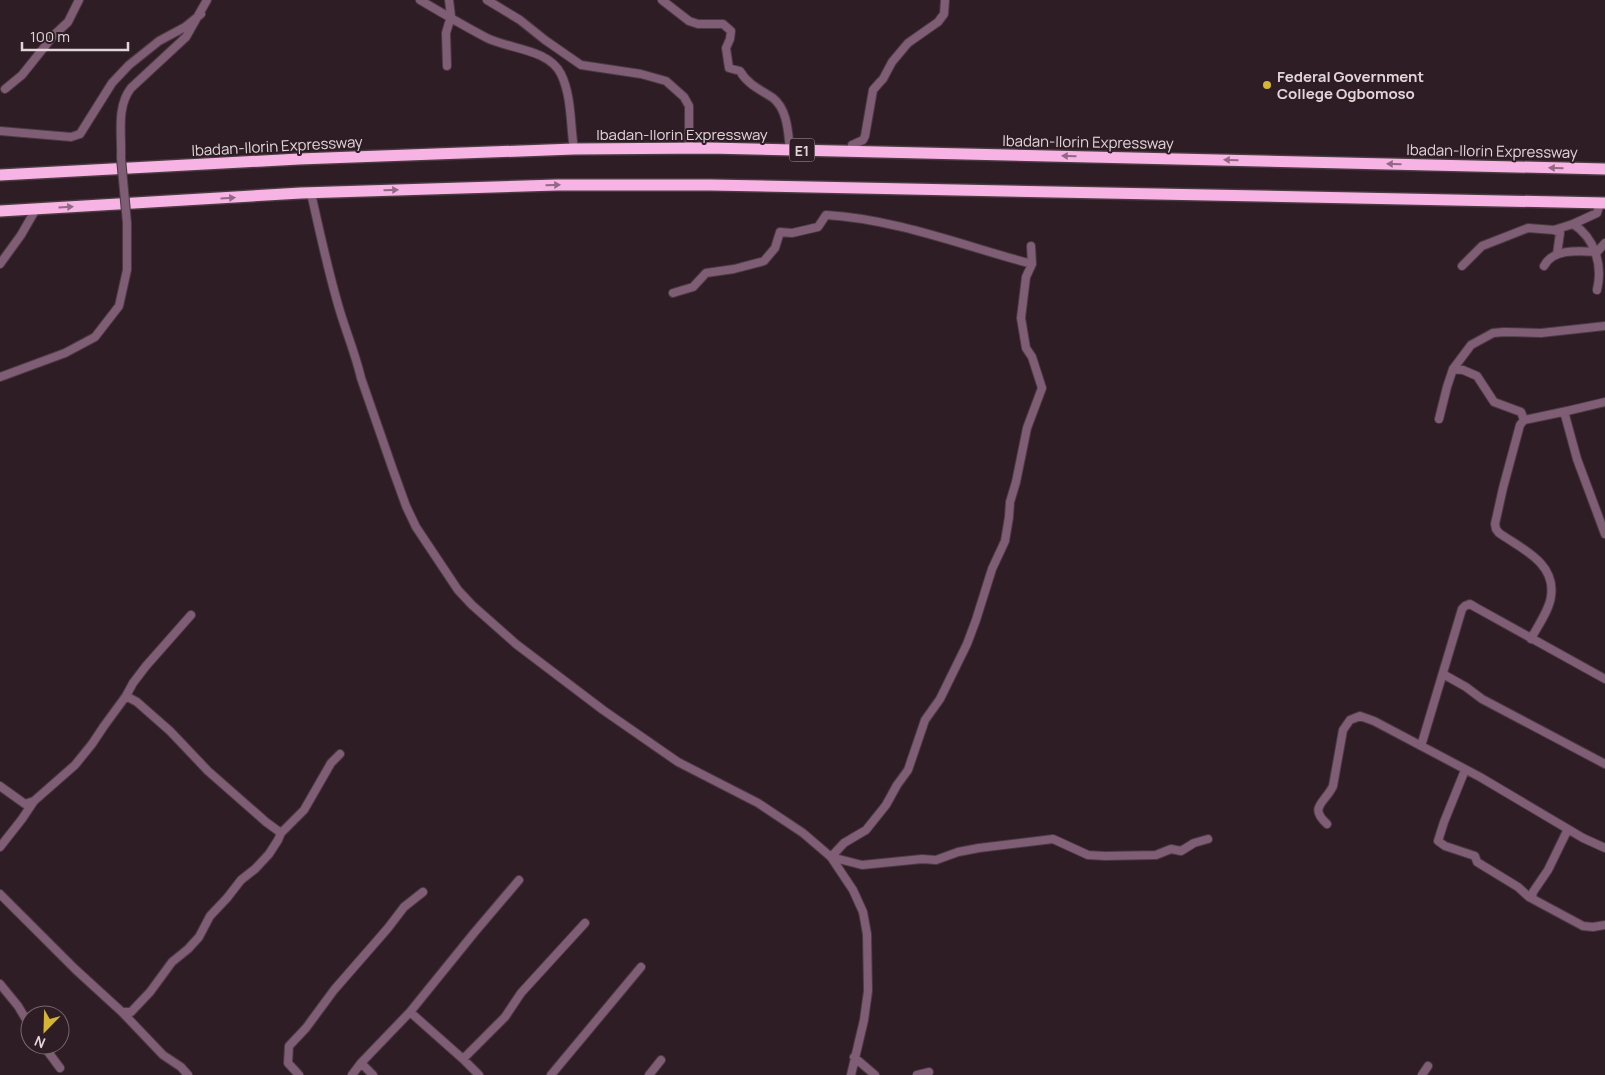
<svg xmlns="http://www.w3.org/2000/svg" width="1605" height="1075" viewBox="0 0 1605 1075" font-family="Manrope,sans-serif">
  <style>
    .lines { fill: none; stroke-linecap: round; stroke-linejoin: round }
    .minor-casing { stroke: #4b3a41; stroke-width: 10 }
    .highway-casing { stroke: #4b3a41; stroke-width: 14 }
    .minor { stroke: #7e5d75; stroke-width: 8 }
    .highway { stroke: #f6b3e4; stroke-width: 11 }
    .minor-bridge-casing { stroke: #4b3a41; stroke-width: 10; stroke-linecap: butt }
    .minor-bridge { stroke: #7e5d75; stroke-width: 8 }
    .oneway { fill: #926884 }
    .poi-dot { fill: #d5b534; stroke: #2e1d24; stroke-width: 2 }
    .labels { text-anchor: middle; dominant-baseline: central; stroke-width: 4; stroke-linejoin: round; paint-order: stroke }
    .shield { fill: #2e1d24; stroke: #ab9ea3; stroke-width: 1 }
    .shield-label { font-size: 14px; font-weight: bold; fill: #e1d5d9 }
    .poi-label { font-size: 15px; font-weight: bold; fill: #e1d5d9; stroke: #2e1d24; text-anchor: start }
    .street-label { font-size: 15px; fill: #e1d5d9; stroke: #2e1d24 }
  </style>
  <rect width="100%" height="100%" fill="#2e1d24"/>
  <g class="lines">
    <defs>
      <path id="minor" d="M420 0C442 13 464 26 487 38 509 49 549 49 561 74 572 97 570 124 574 149
        M487 0 520 20 545 40 581 65 641 74 666 81 684 97 689 106V148
        M662 0 689 21 698 24H723L731 31 730 39 726 48 729 68 740 71C747 84 761 90 773 98 788 110 788 133 790 150
        M447 66 446 33 451 16 449 0
        M5 89 22 75 54 35 68 22 79 0
        M0 131 71 137 80 134 112 83 129 65 159 41 185 27 201 14
        M852 152V145L863 140 865 136 873 90 880 82 883 79 892 62 908 43 938 22 944 14 945 0
        M121 158C122 135 116 107 131 88L186 37 207 0
        M311 193C319 229 327 266 337 301 344 327 355 352 361 378L393 470 406 506 416 527 458 590 472 605 516 644 603 710 678 762 758 803 803 833 831 857 853 890 863 912 867 934 868 991 864 1020 851 1075
        M1573 224C1595 238 1603 265 1597 290
        M1554 230 1560 233 1557 254
        M0 264 21 235 36 209
        M1462 266 1482 246 1528 228 1554 230 1573 224 1597 213 1600 203
        M1544 266C1553 248 1580 251 1597 252L1605 243
        M673 293 693 287 706 273 734 269 764 261 775 248 780 232 792 233 818 227 826 215C896 219 964 246 1032 264
        M1453 369 1463 370 1477 376 1494 402 1521 412 1524 420
        M0 377 65 353 95 337 119 306 127 270V223
        M1605 402 1567 411 1565 415 1577 459 1605 534
        M1439 419 1447 387 1453 369 1471 345 1493 333 1504 332 1541 333 1605 326
        M1531 639C1537 627 1550 609 1551 596 1556 563 1522 549 1499 533L1496 529 1495 524 1503 488 1520 425 1524 420 1567 411
        M1443 674 1466 687 1482 699 1605 764
        M126 696 137 702 170 731 208 771 266 822 281 833
        M1421 746 1462 609 1465 606 1470 604 1475 607 1605 679
        M1465 770 1444 822 1438 841 1445 846 1475 856 1477 862 1518 887 1529 897
        M0 786 25 804 34 801
        M1327 824C1308 807 1325 803 1333 786L1343 730 1350 720 1360 716 1374 721 1480 777 1583 838 1605 848
        M1568 829 1548 870 1533 892 1532 897H1529L1583 926 1593 927 1605 925
        M0 847 22 819 34 801 75 765 92 744 104 726 126 696 133 683 146 666 191 615
        M831 857 844 843 866 830 886 805 897 785 908 770 925 720 940 699 967 644 976 620 992 569 1005 541 1009 517 1010 502 1016 482 1027 428 1042 388 1032 357 1026 348 1021 318 1026 277 1032 264 1031 246
        M831 857 862 865 922 859 936 860 958 852 979 848 1053 839 1088 855 1105 856 1156 855 1171 849 1181 851 1194 843 1208 839
        M0 894 75 969 122 1012 163 1055 181 1067 188 1075
        M0 984 18 1006 30 1026
        M122 1012H131L150 992 172 962 188 949 199 937 210 916 227 898 241 880 255 869 269 854 278 840 281 833 304 810 331 763 340 754
        M410 1012 463 1059 479 1075
        M43 1045 60 1068
        M854 1057 875 1075
        M463 1059 505 1017 521 993 585 923
        M361 1063 373 1075
        M299 1075 288 1063 289 1046 306 1028 334 990 388 928 404 907 423 892
        M352 1075 361 1063 410 1012 474 933 519 880
        M551 1075 641 967
        M649 1075 661 1060
        M917 1075 929 1072
        M1422 1075 1428 1066"/>
      <path id="highway" d="M0 175 299 159 574 149 709 148 1605 169
        M0 211 301 193 557 185H711L1605 203"/>
    </defs>
    <use href="#minor" class="minor-casing"/>
    <use href="#highway" class="highway-casing"/>
    <use href="#minor" class="minor"/>
    <use href="#highway" class="highway"/>
    <defs>
      <path id="minor-bridge" d="M121 158 127 223"/>
    </defs>
    <use href="#minor-bridge" class="minor-bridge-casing"/>
    <use href="#minor-bridge" class="minor-bridge"/>
  </g>
  <defs><path id="oneway-solid" d="M-6-.8H1V-3.2L6.5 0L1 3.2V.8H-6Z" transform="scale(1.25)"/></defs>
  <g class="oneway">
    <use href="#oneway-solid" transform="translate(1069 156) rotate(-179)"/>
    <use href="#oneway-solid" transform="translate(1231 160) rotate(-179)"/>
    <use href="#oneway-solid" transform="translate(1394 164) rotate(-179)"/>
    <use href="#oneway-solid" transform="translate(1556 168) rotate(-179)"/>
    <use href="#oneway-solid" transform="translate(553 185) rotate(-1)"/>
    <use href="#oneway-solid" transform="translate(391 190) rotate(-2)"/>
    <use href="#oneway-solid" transform="translate(228 198) rotate(-3)"/>
    <use href="#oneway-solid" transform="translate(66 207) rotate(-4)"/>
  </g>
  <circle class="poi-dot" cx="1267" cy="85" r="5"/>
  <g class="labels">
    <rect class="shield" x="789.5" y="138.5" width="25" height="23" rx="4"/>
    <g class="shield-label">
      <text x="802" y="150">E1</text>
    </g>
    <g class="poi-label">
      <text x="1277" y="76">Federal Government<tspan x="1277" dy="17">College Ogbomoso</tspan></text>
    </g>
    <g class="street-label">
      <text x="682" y="134">Ibadan-Ilorin Expressway</text>
      <text transform="translate(1088 142) rotate(1)">Ibadan-Ilorin Expressway</text>
      <text transform="translate(277 146) rotate(-3)">Ibadan-Ilorin Expressway</text>
      <text transform="translate(1492 151) rotate(1)">Ibadan-Ilorin Expressway</text>
    </g>
  </g>
  <g transform="translate(45 1030) rotate(203)"><circle r="24" fill="#2e1d24" stroke="#76676c"/>
  <path d="M0-4L9 19L0 12L-9 19Z" fill="#d5b534"/>
  <text y="-8" font-size="14" font-weight="bold" text-anchor="middle" fill="#e1d5d9">N</text>
  </g>
  <path d="M22 42v8h106v-8" fill="none" stroke="#e1d5d9" stroke-width="2.5"/>
  <text x="30" y="42" font-size="15" fill="#e1d5d9" stroke="#2e1d24" stroke-width="4" paint-order="stroke">100 m</text>
</svg>
